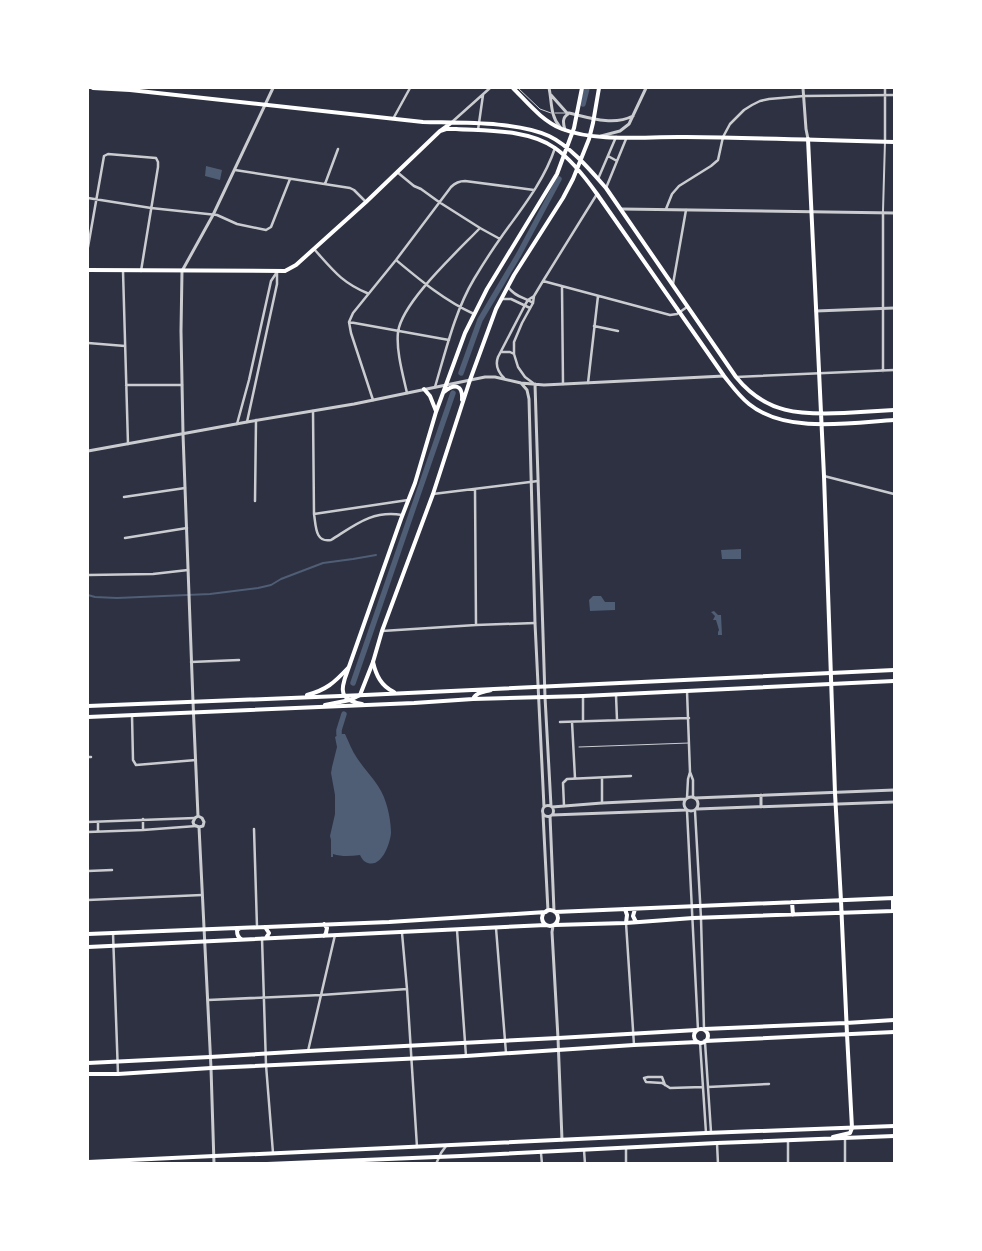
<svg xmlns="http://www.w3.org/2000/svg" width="982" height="1251" viewBox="0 0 982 1251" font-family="Karla,sans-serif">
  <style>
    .water { fill: #4f5d75 }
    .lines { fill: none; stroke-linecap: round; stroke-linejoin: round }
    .stream { stroke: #4f5d75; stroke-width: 2 }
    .canal { stroke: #4f5d75; stroke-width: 5.5 }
    .service { stroke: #caccd0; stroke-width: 1 }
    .pedestrian { stroke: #caccd0; stroke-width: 2 }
    .minor { stroke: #caccd0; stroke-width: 2.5 }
    .tertiary { stroke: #caccd0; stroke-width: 3 }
    .secondary { stroke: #fff; stroke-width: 4 }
    .primary { stroke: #fff; stroke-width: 4 }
  </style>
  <rect width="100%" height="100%" fill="#2d3142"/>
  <path class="water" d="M206 166 222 170 220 180 205 176Z
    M741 549V559H722L721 550Z
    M593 596H601L605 602H615V610L590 611 589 600Z
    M714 611 718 615H721L722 635H718V632L719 630 716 620H713L715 616 711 612Z
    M339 734H345C349 742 352 751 357 758 367 773 381 785 386 803 389 812 391 824 391 833 390 845 380 872 364 861 362 859 361 857 360 855 351 856 342 857 333 854V857H331V840L330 836 335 814V795L331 773 332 767 337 747 335 737Z"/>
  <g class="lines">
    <path class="stream" d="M88 595 95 597 117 598 210 594 258 588 271 585 281 579 323 563 353 559 376 555"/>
    <path class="canal" d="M583 104 587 88
      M461 373 480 320 519 254 559 179
      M353 683 453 393
      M339 734V730L344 714"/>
    <path class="service" d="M518 88 540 109 551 113
      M555 113H566
      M579 747 689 743"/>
    <path class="pedestrian" d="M883 211 885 141"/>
    <path class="minor" d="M885 88V141
      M393 119 410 88
      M452 122 490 88
      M478 130 483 95
      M608 156 617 161
      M235 170 350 188 354 190 366 202
      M397 172 414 186 421 189 439 202 480 228 500 239
      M598 179 616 137
      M325 184 338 149
      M606 188 626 139
      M88 198 151 208 217 215 237 224 266 230 271 227 290 179
      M666 209 672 194 679 186 711 166 718 160 723 137 730 124 744 110 752 105 760 101 769 99 804 96 894 95
      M88 247 104 156 108 154 156 158 158 162V167L141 271
      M314 249C333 270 341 282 367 293
      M396 260C420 280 445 301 474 314
      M123 271 128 444
      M543 281 670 315 677 314 687 307
      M673 284 686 210
      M508 287C515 297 524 297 533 303
      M562 287 563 384
      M502 299H511L530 308
      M349 322 449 340
      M594 326 618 331
      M88 343 125 346
      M501 352H510L514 354
      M883 371V212
      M736 377 894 370
      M504 378C498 372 495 365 498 357L525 305 528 300 534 296
      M533 383 525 377 518 367 514 354V342L522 323 533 303 534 296 543 281 597 194
      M588 383 598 296
      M126 385H182
      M435 387C446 350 455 311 474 279 483 264 492 250 502 236 522 208 544 181 555 148
      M407 393C403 375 396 351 398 332 402 302 458 251 480 228
      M373 400 351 333 349 322 353 313 396 260 451 187C455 183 459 181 465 181L534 190
      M313 411 314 514C316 526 315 543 331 540 355 525 372 510 402 515
      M247 422 277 284V273
      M237 424 249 380 271 281 277 272
      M824 476 894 494
      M475 489 476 625
      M433 494 538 481
      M124 497 185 488
      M255 501 256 420
      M314 514 408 500
      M125 538 187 528
      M88 575 153 574 188 570
      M382 631 476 625 535 623
      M191 662 239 660
      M687 691 690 772 693 780V797
      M616 695 617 720
      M583 696V721
      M132 715 133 760 136 765 196 760
      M560 722 689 718
      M572 722 575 778
      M88 757H91
      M602 778V803
      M687 798 688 779 690 772
      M564 806 563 783 567 779 631 776
      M687 811 698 1030
      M695 811 701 918 704 1029
      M143 819V830
      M88 822 195 818
      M98 822V831
      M254 829 257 927
      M88 832 143 830 196 826
      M88 871 112 870
      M88 900 202 895
      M626 923 634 1045
      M496 928 506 1053
      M457 930 466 1056
      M113 933 118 1074
      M402 933 407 989 417 1147
      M262 938 266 1065 273 1153
      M208 1000 321 995 407 989
      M700 1042 706 1133
      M705 1042 711 1132
      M308 1051 335 935
      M665 1085 662 1077H648L644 1078 646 1082 662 1083 670 1088 703 1087
      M708 1087 769 1084
      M717 1143 718 1164
      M626 1149V1164
      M584 1150 585 1164
      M541 1153 542 1164
      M436 1164 441 1153 446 1146
      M788 1164V1141
      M845 1164V1138"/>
    <path class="tertiary" d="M549 88C552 101 550 116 560 127
      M803 88 806 129 808 139
      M551 95 567 113H569C590 118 613 126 633 116
      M565 130C563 123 562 118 568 114
      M601 136 620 131 629 124 646 88
      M621 209 894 213
      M816 311 894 308
      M521 383 527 390 529 399 535 623 544 807
      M535 384 545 697 551 806
      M88 451 247 422 354 404 485 377H495L521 383 544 385 724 376
      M761 795V807
      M684 804a7 7 0 1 1 14 0a7 7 0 1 1-14 0Z
      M695 798 894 790
      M542.5 811a5.5 5.5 0 1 1 11 0a5.5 5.5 0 1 1-11 0Z
      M552 807 602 803 686 799
      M697 809 894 802
      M543 814 548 911
      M552 815 686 810
      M198 816 195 818 193 822 194 825 199 827 203 826 204 822 202 818 198 816 193 702 183 434 181 331 182 271 213 215 273 88
      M550 816 554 911
      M199 827 211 1068 214 1164
      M553 926 552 932 558 1038 562 1140"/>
    <path class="secondary" d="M93 88 130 90 423 122C458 123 517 121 549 136 570 146 591 171 606 188L736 377C766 414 800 415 844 413 861 412 878 411 894 410
      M440 131 446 129H456C486 131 529 129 555 148 572 160 585 177 597 194L724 376C732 386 739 396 749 404 786 434 850 423 894 420
      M808 139 824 476 835 793 841 901 847 1034 852 1128
      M88 270 285 271 296 265 366 202 440 131 451 123
      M424 389 430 396 436 411
      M444 392C455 383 463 385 462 400
      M362 704C355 703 343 699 343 691 342 687 344 682 345 678L401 519 415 483 436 412 465 333 487 289 557 174 574 128 582 88
      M325 705 350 700 360 695 373 662 382 631 433 494 470 380 496 309 514 275 563 198 573 179 589 139 593 123 599 88
      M792 902 793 915
      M625 909 627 915 626 923
      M635 909 633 916 636 922
      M542 918a8 8 0 1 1 16 0a8 8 0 1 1-16 0Z
      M893 911V898
      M555 912 894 898
      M555 925 626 923 693 918 894 911
      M265 927 269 933 266 938
      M240 928 237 930C237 935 238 937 242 940
      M88 934 389 922 546 912
      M324 936 326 933 327 928 324 924
      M88 947 546 925
      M704 1029 846 1023 894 1020
      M694 1036a7 7 0 1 1 14 0a7 7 0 1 1-14 0Z
      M705 1041 894 1032
      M88 1063 210 1057 308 1051 558 1038 697 1030
      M88 1074H118L211 1068 466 1056 634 1045 698 1042"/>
    <path class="primary" d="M513 88C528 103 542 121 562 129 599 143 647 136 686 137 756 138 825 140 894 142
      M373 662C376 675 381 686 394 692
      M307 695C326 690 334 683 348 668
      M473 699C476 692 484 692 491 690
      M88 706 365 695 894 670
      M88 717 414 703 473 699 583 696 894 681
      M833 1137 850 1133 852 1128
      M88 1162 706 1133 894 1126
      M267 1164 461 1156 717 1143 894 1136"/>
  </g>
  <rect width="982" height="1251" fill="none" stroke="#ffffff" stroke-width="178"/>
</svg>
